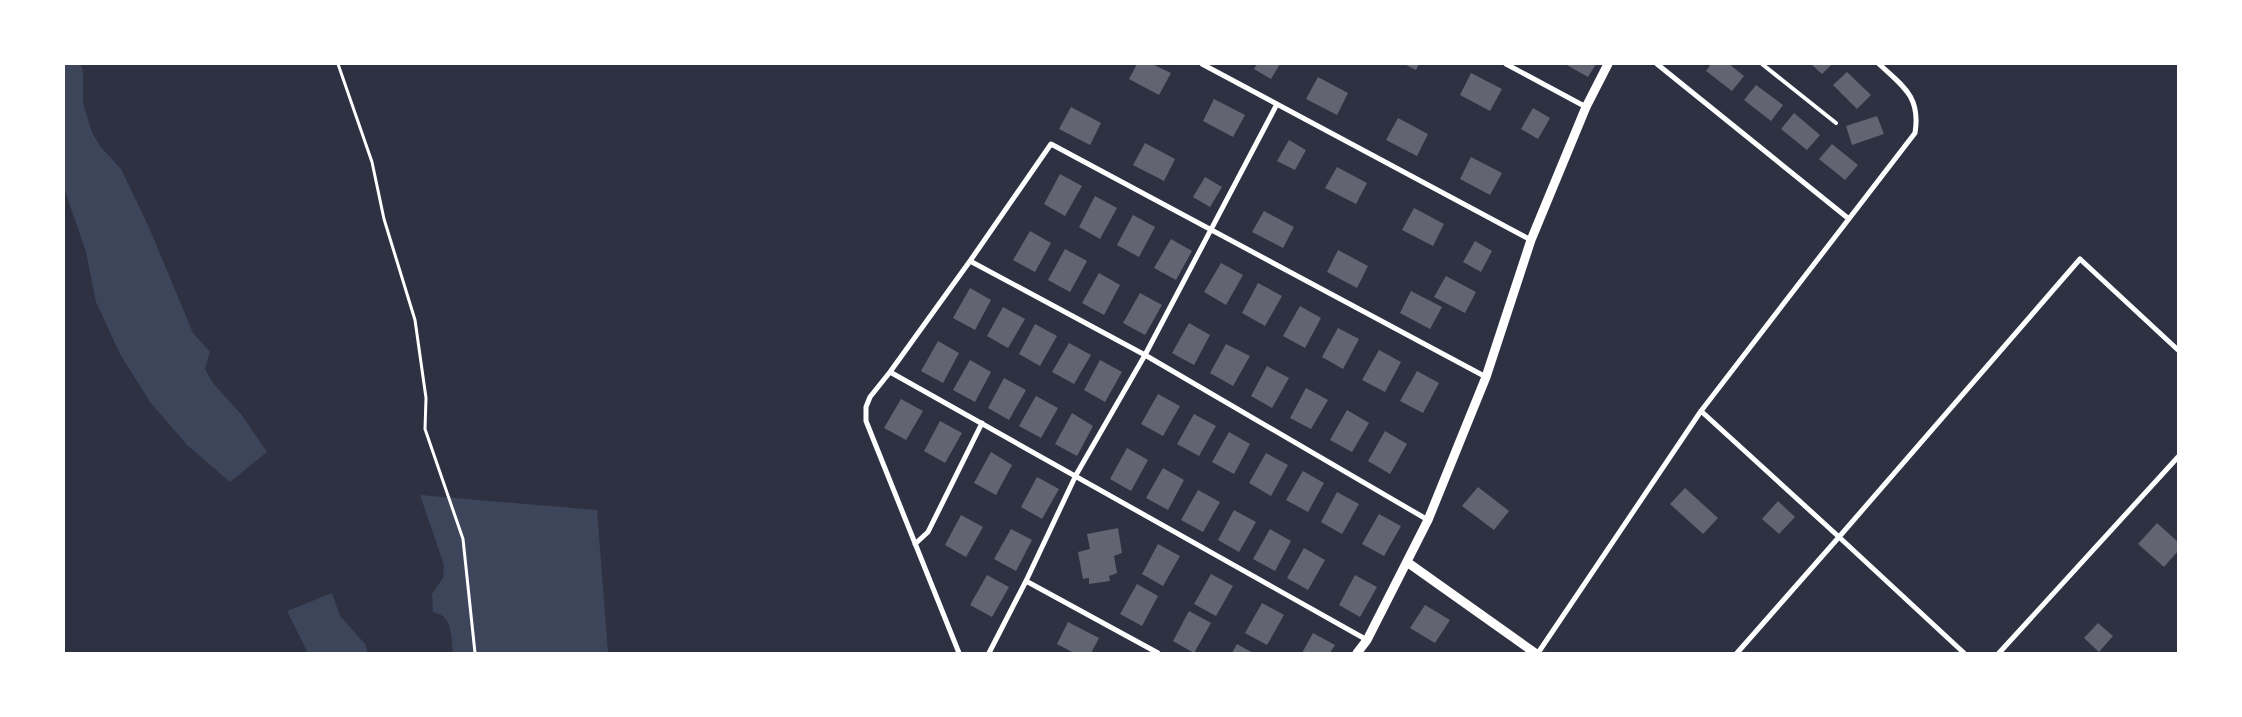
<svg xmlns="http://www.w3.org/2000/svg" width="2242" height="717" viewBox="0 0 2242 717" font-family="Georgia,serif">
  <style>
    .green { fill: #3c4559 }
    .building { fill: #626471 }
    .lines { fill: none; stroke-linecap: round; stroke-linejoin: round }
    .path { stroke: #fff; stroke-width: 3 }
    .service { stroke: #fff; stroke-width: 4 }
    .minor { stroke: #fff; stroke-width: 5 }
    .tertiary { stroke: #fff; stroke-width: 9 }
  </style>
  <rect width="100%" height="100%" fill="#2d3142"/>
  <path class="green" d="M64 64H81L83 72V103L92 132 100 146 121 169 148 225 193 333 210 352 205 369 213 383 241 414 267 452 230 482 187 445 150 402 120 354 96 302 86 252 64 188Z
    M420 495 597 510 608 653H453C451 636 453 616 433 612L432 594 443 578 444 565Z
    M332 593 340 616 366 645 367 653H308L287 611Z"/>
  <path class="building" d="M1137 64H1152L1171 73 1159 95 1129 79Z
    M1257 64H1280L1271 79 1254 69Z
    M1404 64H1419L1416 70Z
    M1565 64H1596L1588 77Z
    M1711 64H1729L1744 76 1732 91 1706 71Z
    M1811 64H1832L1822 74Z
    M1847 72 1871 95 1857 109 1833 85Z
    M1471 73 1502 89 1490 111 1460 95Z
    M1318 77 1348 93 1337 115 1306 99Z
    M1756 85 1783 105 1771 121 1744 100Z
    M1214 99 1245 115 1233 137 1203 121Z
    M1071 107 1101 123 1090 145 1059 129Z
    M1533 108 1550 118 1538 139 1521 129Z
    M1794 113 1820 135 1807 150 1781 129Z
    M1877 116 1884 134 1852 145 1846 126Z
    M1398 118 1428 134 1417 156 1386 140Z
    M1289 140 1306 150 1295 170 1277 161Z
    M1145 143 1175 159 1164 181 1133 165Z
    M1832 144 1858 165 1845 180 1819 159Z
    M1471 157 1502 173 1490 195 1460 179Z
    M1337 167 1367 183 1356 204 1325 188Z
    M1060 174 1082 186 1065 216 1044 204Z
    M1205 177 1222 187 1210 207 1193 197Z
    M1095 196 1117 208 1100 239 1079 227Z
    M1414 208 1444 224 1433 246 1402 230Z
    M1264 211 1294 227 1283 248 1252 232Z
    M1133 215 1155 227 1139 257 1117 245Z
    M1030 231 1051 243 1035 272 1013 260Z
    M1171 239 1192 251 1176 280 1154 268Z
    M1475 241 1492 251 1481 272 1463 262Z
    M1065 249 1087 261 1070 292 1048 280Z
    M1338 250 1368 266 1357 288 1327 272Z
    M1221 263 1243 275 1226 305 1204 292Z
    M1099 273 1120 285 1104 315 1082 303Z
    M1446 276 1476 292 1465 313 1434 297Z
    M1258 283 1282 296 1265 326 1242 313Z
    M970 288 991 300 975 330 953 318Z
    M1411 291 1442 307 1430 329 1400 313Z
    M1140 293 1162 305 1145 335 1123 323Z
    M1300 306 1321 318 1305 348 1283 336Z
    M1003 307 1025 319 1008 348 987 336Z
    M1189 323 1210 335 1194 365 1172 353Z
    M1035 324 1057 336 1040 366 1019 354Z
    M1338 328 1359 339 1343 369 1322 357Z
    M938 341 959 353 943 383 921 371Z
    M1069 343 1091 355 1074 384 1052 372Z
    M1226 344 1250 356 1233 386 1210 373Z
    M1379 350 1401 362 1385 392 1362 380Z
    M970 360 991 372 975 402 953 390Z
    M1100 360 1122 372 1105 402 1084 390Z
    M1267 366 1289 378 1272 408 1251 396Z
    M1417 371 1439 383 1423 413 1400 401Z
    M1004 378 1026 390 1009 420 988 408Z
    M1306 388 1328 400 1311 429 1290 418Z
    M1158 394 1180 406 1163 436 1141 424Z
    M1036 396 1058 408 1041 438 1019 426Z
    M901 399 923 411 906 440 884 428Z
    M1347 410 1369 423 1352 452 1330 440Z
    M1072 413 1093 426 1077 456 1055 444Z
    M1194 414 1216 426 1199 456 1177 444Z
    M940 421 962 433 945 463 924 451Z
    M1385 431 1407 444 1390 474 1368 461Z
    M1229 432 1250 444 1234 474 1212 462Z
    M1127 448 1148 460 1131 491 1110 479Z
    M991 452 1012 465 996 495 974 483Z
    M1266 453 1288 465 1271 496 1249 483Z
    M1163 468 1184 480 1168 510 1146 498Z
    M1303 471 1324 483 1308 512 1286 500Z
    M1037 477 1059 489 1042 519 1021 507Z
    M1478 487 1509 511 1494 530 1462 506Z
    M1685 488 1718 518 1703 534 1670 504Z
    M1198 490 1220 502 1203 532 1181 520Z
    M1337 492 1359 504 1342 534 1321 522Z
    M1778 501 1795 517 1779 534 1762 519Z
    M1234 510 1256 522 1239 552 1218 540Z
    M1379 514 1401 526 1384 556 1362 544Z
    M961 515 983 527 966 557 945 545Z
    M2157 523 2178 542V551L2164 567 2138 544Z
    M1118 528 1122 553 1114 556 1117 573 1109 576 1110 581 1089 584V578L1083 579 1078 552 1090 549 1087 534Z
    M1011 529 1032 540 1016 571 994 559Z
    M1270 529 1291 541 1275 571 1253 559Z
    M1158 544 1180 556 1163 586 1142 574Z
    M1304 548 1325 560 1308 590 1287 578Z
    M1211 574 1233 586 1216 616 1194 604Z
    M987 575 1009 587 992 617 970 605Z
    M1355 575 1377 587 1360 617 1339 605Z
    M1137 584 1158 596 1142 626 1120 614Z
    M1262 603 1284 615 1267 645 1245 633Z
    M1425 605 1450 620 1435 643 1410 628Z
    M1189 611 1211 623 1194 653 1173 641Z
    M1068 622 1099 638 1091 653H1074L1057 644Z
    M2098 623 2113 636 2099 652 2084 638Z
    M1313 633 1335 645 1330 653H1302Z
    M1237 644 1253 653H1232Z"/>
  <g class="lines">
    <path class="path" d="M338 64 372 162 384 219 415 320 426 398 425 429 463 539 475 653"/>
    <path class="service" d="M1762 64 1836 123"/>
    <path class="minor" d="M1202 64 1531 240
      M1506 64 1586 107
      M1657 64 1849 219
      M970 261 1145 355 1428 520
      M890 372 1367 640
      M1701 411 1915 133C1921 97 1903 86 1879 64
      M915 544 928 532 982 423
      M1026 581 1158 653
      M959 653 866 421V407L870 397 890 372 970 261 1051 144 1486 377
      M989 653 1026 581 1076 475 1145 355 1277 104
      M1538 653 1701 411 1839 537 1737 653
      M1964 653 1839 537 2080 259 2178 350
      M1999 653 2178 457"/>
    <path class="tertiary" d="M1407 562 1535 653
      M1357 653 1367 640 1428 520 1486 377 1531 240 1586 107 1608 64"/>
  </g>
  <rect width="2242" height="717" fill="none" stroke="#ffffff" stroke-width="130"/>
</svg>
